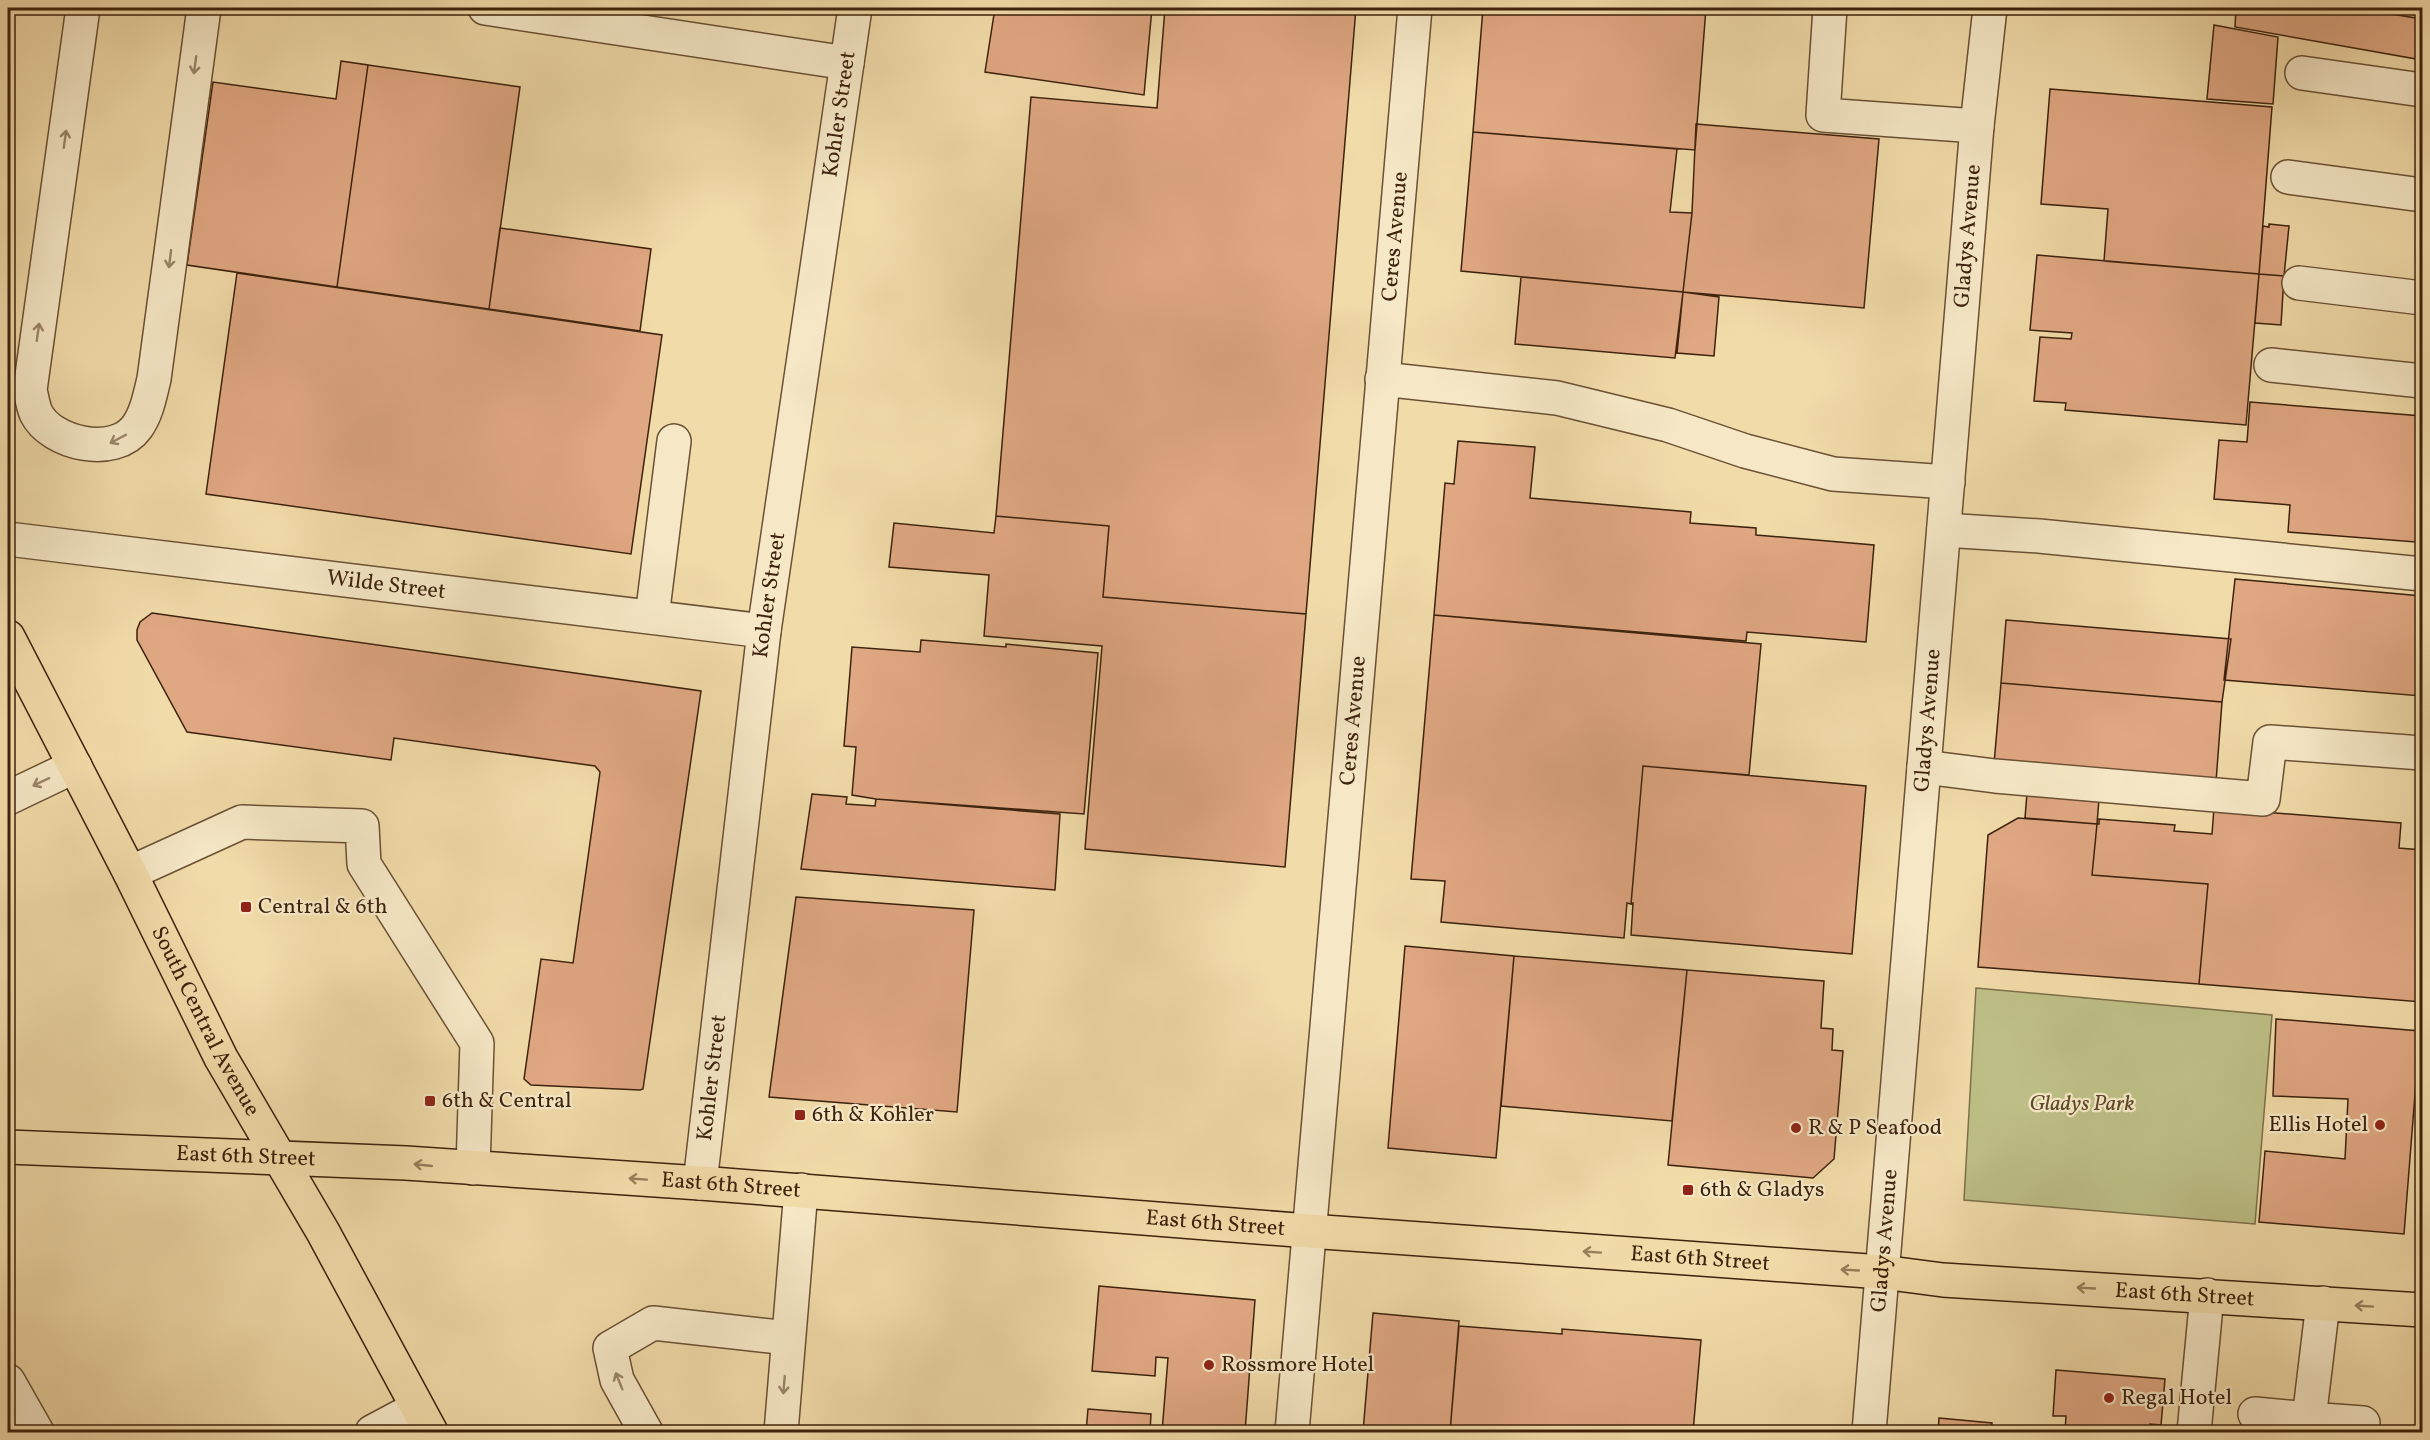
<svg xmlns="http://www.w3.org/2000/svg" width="2430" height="1440" viewBox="0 0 2430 1440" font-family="Vollkorn,serif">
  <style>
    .green { fill: #bdbf86; stroke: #7d704a; stroke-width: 1.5 }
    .building { fill: #dfa782; stroke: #3d220d; stroke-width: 1.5 }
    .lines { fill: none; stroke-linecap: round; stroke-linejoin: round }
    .minor-casing { stroke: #6a5034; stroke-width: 36 }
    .major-casing { stroke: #3d220d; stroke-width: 36 }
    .minor { stroke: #f6e8c7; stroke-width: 33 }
    .major { stroke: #f1dba9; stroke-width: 33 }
    .oneway { stroke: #9a856a }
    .oneway2 { stroke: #977e5b }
    .poi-dot { fill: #8f2418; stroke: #f6e8c7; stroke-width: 2 }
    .labels { text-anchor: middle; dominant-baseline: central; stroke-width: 4.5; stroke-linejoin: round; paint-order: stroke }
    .street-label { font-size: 22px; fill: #3d220d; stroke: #f6e8c7 }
    .poi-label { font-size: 22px; fill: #3d220d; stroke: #f6e8c7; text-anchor: start }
    .park-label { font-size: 22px; font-style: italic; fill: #5d492b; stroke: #f6e8c7 }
  </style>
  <rect width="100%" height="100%" fill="#f1dba9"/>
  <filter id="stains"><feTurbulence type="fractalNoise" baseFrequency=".00333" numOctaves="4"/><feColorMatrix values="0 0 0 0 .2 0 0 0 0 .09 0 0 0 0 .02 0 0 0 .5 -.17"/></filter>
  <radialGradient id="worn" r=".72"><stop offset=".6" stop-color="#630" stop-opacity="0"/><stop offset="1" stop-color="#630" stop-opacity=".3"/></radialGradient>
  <path class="green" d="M1976 988 2272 1015 2255 1224 1964 1200Z"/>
  <path class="building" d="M995 8H1152L1144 95 985 72Z
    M1165 8H1356L1306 614 1103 597 1109 526 996 516 1031 97 1157 108Z
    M1483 8H1706L1695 150 1473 132Z
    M2236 8H2354L2422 19V60L2235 27Z
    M2214 25 2278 37 2273 104 2207 99Z
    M341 61 368 65 337 287 187 265 213 82 336 99Z
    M368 65 520 87 489 309 337 287Z
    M2050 89 2272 107 2259 274 2104 261 2108 209 2041 204Z
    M1696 124 1879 139 1864 308 1683 292 1692 213Z
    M1473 132 1677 149 1670 212 1692 213 1683 292 1461 271Z
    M2269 224 2289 226 2284 276 2259 274 2263 226 2269 227Z
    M500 228 651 249 640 331 489 309Z
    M2037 255 2259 274 2246 425 2065 410 2066 403 2034 401 2040 337 2071 339 2072 333 2030 330Z
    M237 273 662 335 631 554 206 494Z
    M2259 274 2284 276 2281 325 2255 323Z
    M1521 277 1683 292 1675 358 1515 344Z
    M1683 292 1719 297 1714 356 1677 353Z
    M2250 402 2422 416V518H2419L2416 542 2288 532 2290 505 2214 499 2219 440 2247 442Z
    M1458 441 1535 447 1530 498 1691 512 1690 523 1756 528V535L1874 545 1866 642 1747 632 1746 641 1434 615 1445 483 1454 484Z
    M996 516 1109 526 1103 597 1306 614 1285 867 1085 849 1102 646 984 636 989 575 889 567 894 523 994 533Z
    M2235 579 2422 596V696L2224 680Z
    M152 613 701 691 643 1089 640 1090 531 1085 524 1079 541 959 573 963 600 772 595 766 394 738 391 760 187 732 137 640V630L140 622Z
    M1434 615 1761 644 1749 775 1643 766 1631 904 1627 903 1624 938 1441 922 1445 881 1411 879Z
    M2006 620 2231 639 2222 702 2001 683Z
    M921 640 1006 647V644L1098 653 1084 814 876 799 852 795 856 747 844 746 852 647 920 652Z
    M2001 683 2222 702 2216 782 1994 764Z
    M1643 766 1866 786 1852 954 1631 935 1633 903 1631 904Z
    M2027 793 2099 799 2097 824 2025 818Z
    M812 794 847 797 846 804 875 806 876 799 1060 814 1055 890 801 869Z
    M2214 808 2401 823 2399 848 2422 850V1002L2199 984 2208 884 2092 875 2097 824H2099V819L2175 825 2174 831 2212 834Z
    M2018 818 2097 824 2092 875 2208 884 2199 984 1978 967 1988 835Z
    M796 897 974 910 957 1112 769 1097Z
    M1405 946 1514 956 1496 1158 1388 1148Z
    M1514 956 1687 970 1672 1121 1501 1106Z
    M1687 970 1824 981 1821 1028 1833 1029 1832 1050 1843 1051 1834 1159 1813 1178 1668 1165Z
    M2276 1019 2420 1031 2404 1234 2259 1222 2265 1151 2345 1159 2348 1099 2273 1096Z
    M1099 1286 1255 1300 1245 1432H1162L1168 1358 1156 1357 1155 1376 1092 1371Z
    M1373 1313 1459 1321 1450 1432H1363Z
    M1459 1326 1562 1334V1329L1701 1340 1693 1432H1450Z
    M2056 1370 2165 1379 2161 1425 2150 1424 2149 1432H2065L2066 1416H2053Z
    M1088 1409 1151 1414 1150 1432H1086Z
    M1939 1418 1992 1423 1991 1432H1938Z
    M2221 1428 2275 1432H2221Z"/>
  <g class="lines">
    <defs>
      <g id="minor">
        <path d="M83 8 30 390C32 398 33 406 36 413 51 444 115 458 137 427 147 413 150 395 154 379L204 8"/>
        <path d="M485 8 847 63"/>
        <path d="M1830 8 1823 115 1977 126"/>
        <path d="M2302 73 2422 90"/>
        <path d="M2288 177 2422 195"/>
        <path d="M2299 283 2422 298"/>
        <path d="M2271 365 2422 381"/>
        <path d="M1382 379 1557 398 1668 425 1745 451 1833 474 1948 482"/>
        <path d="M1944 530 2039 536 2422 574"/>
        <path id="s1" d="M8 539 764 631"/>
        <path d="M652 617 674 441"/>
        <path d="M1924 767 1995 776 2263 799 2270 742 2422 753"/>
        <path d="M8 798 75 766"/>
        <path d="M130 873 242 822 362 826 364 864 477 1043 473 1168"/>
        <path id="s2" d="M700 1183 764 631 855 8"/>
        <path d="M2323 1303 2309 1419 2363 1423"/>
        <path d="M8 1381 37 1432"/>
        <path d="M2255 1414 2309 1419"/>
        <path d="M372 1432 417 1408"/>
        <path d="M646 1432 617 1380 610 1348 653 1323 788 1338"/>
        <path d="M781 1432 801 1190"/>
        <path id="s3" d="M1292 1432 1415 8"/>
        <path id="s4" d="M1869 1432 1977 126 1990 8"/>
        <path d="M2194 1432 2207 1295"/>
      </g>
      <g id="major">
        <path id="s5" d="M8 637 130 873 221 1058 323 1232 431 1432"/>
        <path id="s6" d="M8 1147 406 1163 700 1183 1309 1231 1882 1272 1943 1280 2422 1310"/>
      </g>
    </defs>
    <use href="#minor" class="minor-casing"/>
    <use href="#major" class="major-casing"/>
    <use href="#minor" class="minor"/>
    <use href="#major" class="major"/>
  </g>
  <defs><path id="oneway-shaft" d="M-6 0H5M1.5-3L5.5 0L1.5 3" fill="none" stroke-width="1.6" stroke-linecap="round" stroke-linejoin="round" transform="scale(1.5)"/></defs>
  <g class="oneway">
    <use href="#oneway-shaft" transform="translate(195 65) rotate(98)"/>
    <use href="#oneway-shaft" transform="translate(65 139) rotate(-82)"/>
    <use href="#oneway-shaft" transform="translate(170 259) rotate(97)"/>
    <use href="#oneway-shaft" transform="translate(38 332) rotate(-82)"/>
    <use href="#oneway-shaft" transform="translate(118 439) rotate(152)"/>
    <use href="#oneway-shaft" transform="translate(41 782) rotate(155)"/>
    <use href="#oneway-shaft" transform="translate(619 1381) rotate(-112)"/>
    <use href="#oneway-shaft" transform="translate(784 1385) rotate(95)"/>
  </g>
  <g class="oneway2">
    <use href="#oneway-shaft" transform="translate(423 1165) rotate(-174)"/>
    <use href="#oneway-shaft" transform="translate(638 1179) rotate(-176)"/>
    <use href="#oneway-shaft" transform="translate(1592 1252) rotate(-176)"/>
    <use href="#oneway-shaft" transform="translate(1850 1270) rotate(-177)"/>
    <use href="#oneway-shaft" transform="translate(2086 1288) rotate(-177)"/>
    <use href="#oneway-shaft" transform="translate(2364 1306) rotate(-176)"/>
  </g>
  <g class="poi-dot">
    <rect x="240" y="901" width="12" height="12" rx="3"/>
    <rect x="424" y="1095" width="12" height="12" rx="3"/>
    <rect x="794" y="1109" width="12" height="12" rx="3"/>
    <circle cx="2380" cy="1125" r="6"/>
    <circle cx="1796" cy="1128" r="6"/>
    <rect x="1682" y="1184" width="12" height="12" rx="3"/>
    <circle cx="1209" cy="1365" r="6"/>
    <circle cx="2109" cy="1398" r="6"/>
  </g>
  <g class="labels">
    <g class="street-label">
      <text stroke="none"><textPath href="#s2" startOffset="1078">Kohler Street</textPath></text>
      <text stroke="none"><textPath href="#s3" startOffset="1200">Ceres Avenue</textPath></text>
      <text stroke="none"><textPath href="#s4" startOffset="1200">Gladys Avenue</textPath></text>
      <text stroke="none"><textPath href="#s1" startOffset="381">Wilde Street</textPath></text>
      <text stroke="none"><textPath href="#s2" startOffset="592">Kohler Street</textPath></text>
      <text stroke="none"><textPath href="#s3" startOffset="714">Ceres Avenue</textPath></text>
      <text stroke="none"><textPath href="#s4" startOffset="714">Gladys Avenue</textPath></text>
      <text stroke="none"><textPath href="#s5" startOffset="432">South Central Avenue</textPath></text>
      <text stroke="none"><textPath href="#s2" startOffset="106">Kohler Street</textPath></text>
      <text stroke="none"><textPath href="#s6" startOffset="238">East 6th Street</textPath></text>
      <text stroke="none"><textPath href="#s6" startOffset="724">East 6th Street</textPath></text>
      <text stroke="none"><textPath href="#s6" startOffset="1210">East 6th Street</textPath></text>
      <text stroke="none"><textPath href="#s4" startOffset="192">Gladys Avenue</textPath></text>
      <text stroke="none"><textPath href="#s6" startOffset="1696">East 6th Street</textPath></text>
      <text stroke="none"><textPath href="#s6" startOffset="2182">East 6th Street</textPath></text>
    </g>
    <g class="poi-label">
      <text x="258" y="907">Central &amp; 6th</text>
      <text x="442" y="1101">6th &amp; Central</text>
      <text x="812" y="1115">6th &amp; Kohler</text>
      <text x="2368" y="1125" text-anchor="end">Ellis Hotel</text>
      <text x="1808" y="1128">R &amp; P Seafood</text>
      <text x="1700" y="1190">6th &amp; Gladys</text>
      <text x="1221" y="1365">Rossmore Hotel</text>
      <text x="2121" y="1398">Regal Hotel</text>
    </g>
    <g class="park-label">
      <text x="2082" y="1104">Gladys Park</text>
    </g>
  </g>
  <rect width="2430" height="1440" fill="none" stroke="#f1dba9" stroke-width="30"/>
  <rect x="9" y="9" width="2412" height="1422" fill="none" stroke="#3d220d" stroke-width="3"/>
  <rect x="15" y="15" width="2400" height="1410" fill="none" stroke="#3d220d" stroke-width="1.5"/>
  <rect width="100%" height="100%" filter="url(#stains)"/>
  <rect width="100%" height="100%" fill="url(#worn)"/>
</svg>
